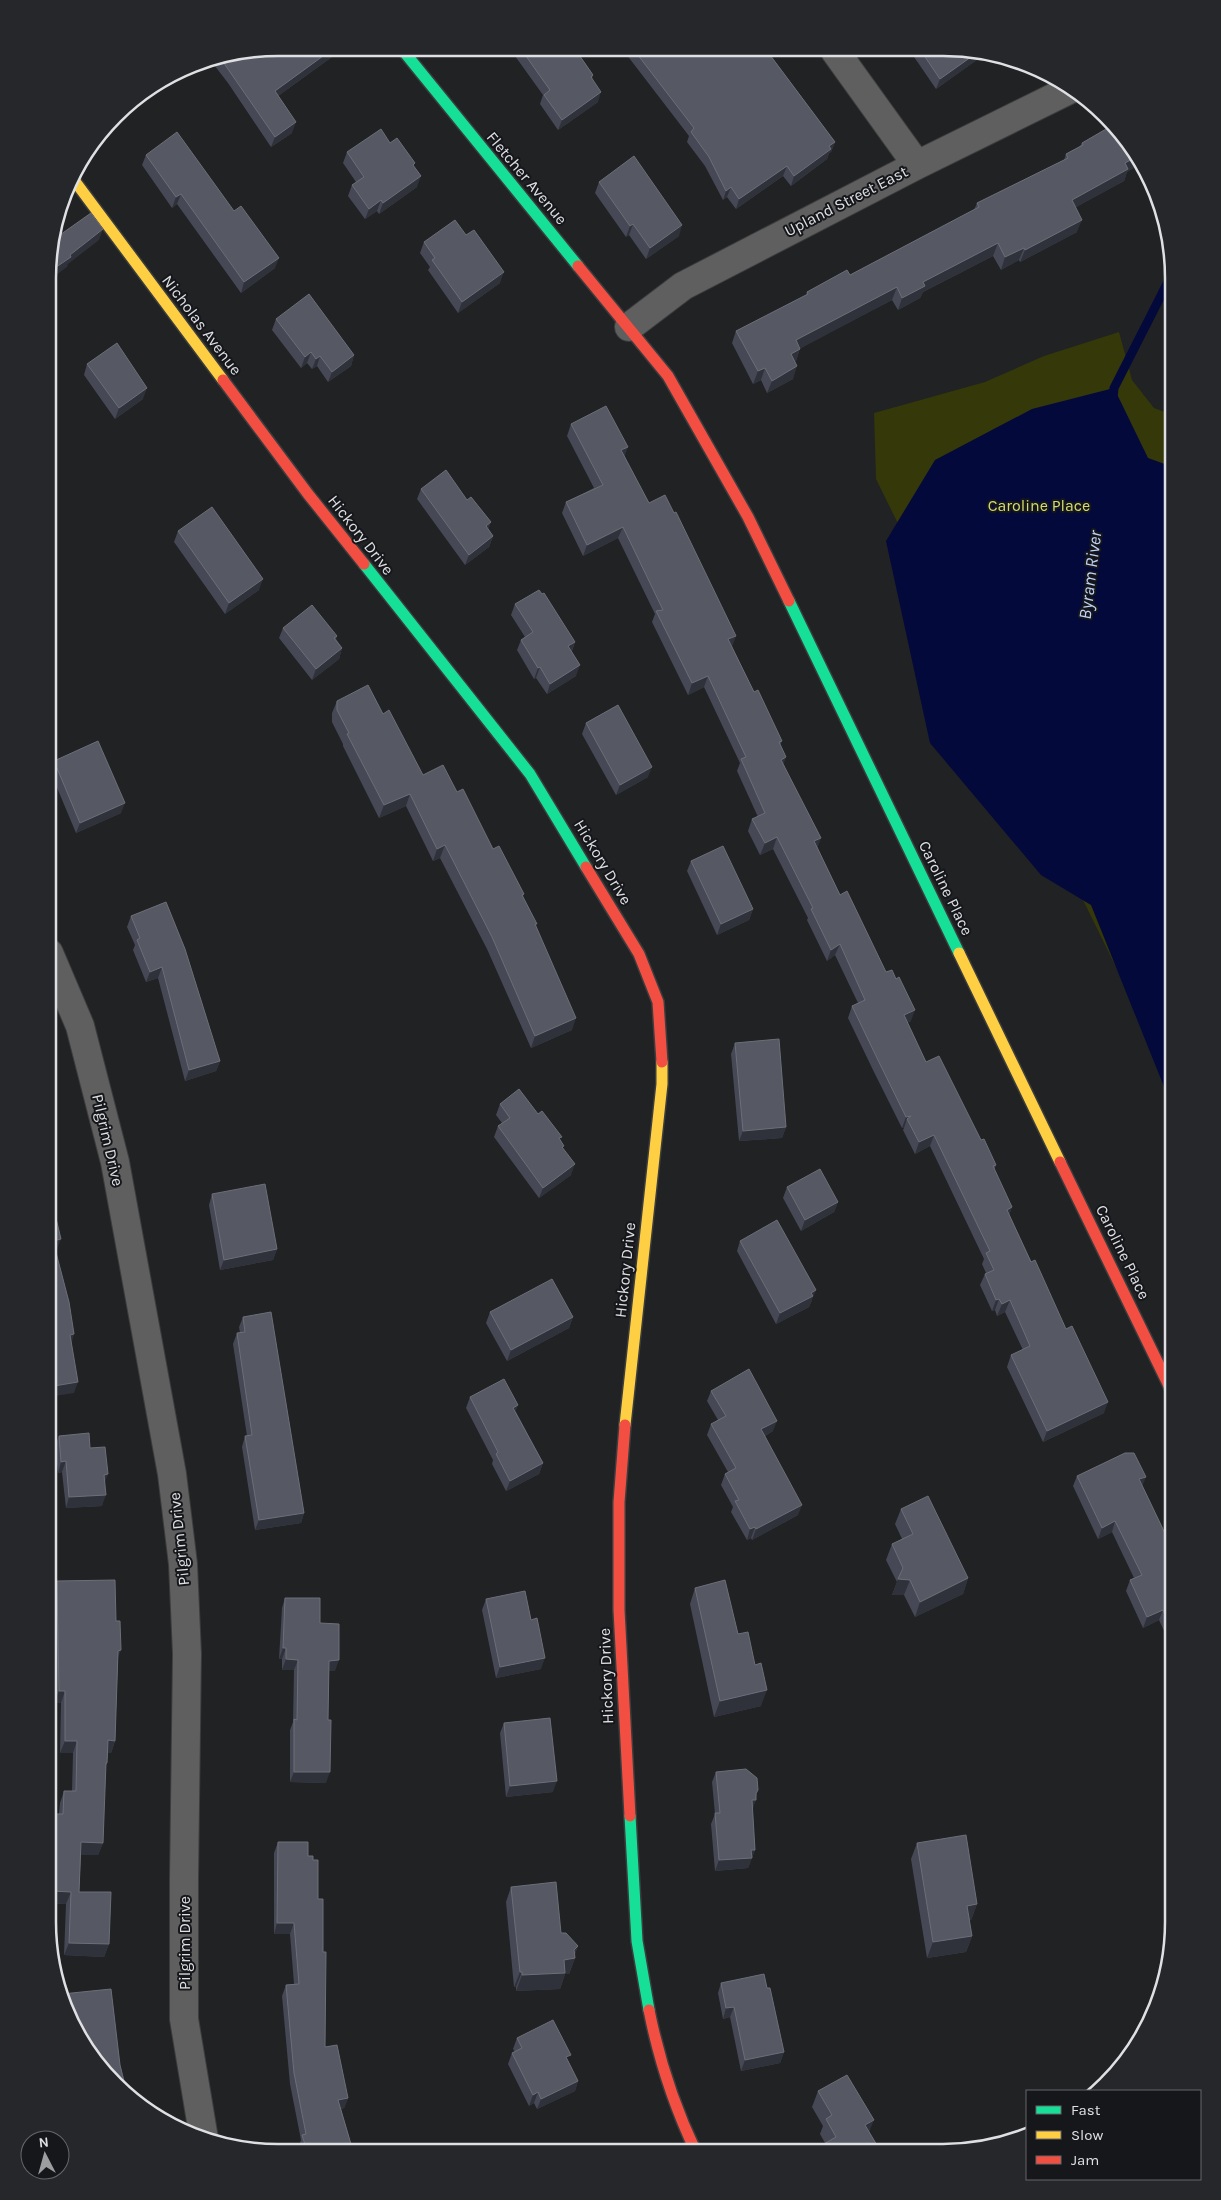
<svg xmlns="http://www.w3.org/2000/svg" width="1221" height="2200" viewBox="0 0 1221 2200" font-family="Karla,sans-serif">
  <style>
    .green { fill: #353809 }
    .water { fill: #03093b }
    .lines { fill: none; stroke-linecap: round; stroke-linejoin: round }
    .stream { stroke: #03093b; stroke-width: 9 }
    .street-casing { stroke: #3c3d3e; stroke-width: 30 }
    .fast-casing { stroke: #3c3d3e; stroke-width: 14 }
    .slow-casing { stroke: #3c3d3e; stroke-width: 14 }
    .jam-casing { stroke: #3c3d3e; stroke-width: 14 }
    .street { stroke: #605f5f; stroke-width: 28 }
    .fast { stroke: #16e098; stroke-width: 11 }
    .slow { stroke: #ffcf43; stroke-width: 11 }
    .jam { stroke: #f24e42; stroke-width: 11 }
    .wall { fill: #464855 }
    .shaded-wall { fill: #30323b }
    .building { fill: #565964; stroke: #6c6e78 }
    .labels { text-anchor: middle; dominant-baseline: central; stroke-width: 4; stroke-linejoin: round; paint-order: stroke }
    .street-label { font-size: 16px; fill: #dfe0e3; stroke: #16171b }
    .park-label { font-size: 16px; fill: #d4dc71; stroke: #16171b }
    .water-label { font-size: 18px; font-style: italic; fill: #c0d2f6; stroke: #16171b }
    .rim { fill: none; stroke: #dfe0e3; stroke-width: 2.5 }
  </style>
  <rect width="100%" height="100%" fill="#212224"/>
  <path class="green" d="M1119 332 1132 380 1154 408 1173 415V1083L876 479 874 413 985 382 1044 356Z"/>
  <path class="water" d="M1114 388 1148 458 1173 467V1109L1091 905 1041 875 930 743 886 541 935 460 1032 409Z"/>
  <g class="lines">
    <path class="stream" d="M1113 398 1114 388 1173 272"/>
    <defs>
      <path id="street" d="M835 51 917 165
        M629 327 683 286 917 165 1071 89
        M49 953 80 1026 115 1162 172 1474 183 1564 187 1654 184 1880V2019L204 2139"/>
      <path id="fast" d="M401 48 578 266
        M364 564 530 774 586 867
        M789 601 959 953
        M630 1816 637 1941 649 2010"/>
      <path id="slow" d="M71 176 223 380
        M959 953 1060 1162
        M625 1425 662 1084V1062"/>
      <path id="jam" d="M578 266 668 376 748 517 789 601
        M223 380 308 494 364 564
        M586 867 639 954 658 1002 662 1062
        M1060 1162 1173 1394
        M625 1425 619 1502V1610L630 1816
        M649 2010C659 2060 674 2106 696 2152"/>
    </defs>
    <use href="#street" class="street-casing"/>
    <use href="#fast" class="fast-casing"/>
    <use href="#slow" class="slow-casing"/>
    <use href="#jam" class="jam-casing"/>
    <use href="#street" class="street"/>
    <use href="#fast" class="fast"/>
    <use href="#slow" class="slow"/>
    <use href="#jam" class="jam"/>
  </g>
  <path class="wall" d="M278 48H343V49L278 96 292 133 271 147 228 83 211 61Z
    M510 49H583L578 53 593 75 592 79 598 102 558 130 540 104 543 95Z
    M623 50 767 51 835 142 831 152 829 153 827 159 791 186 783 176 736 209 727 197 723 200 705 166 687 142 689 136Z
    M910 51 988 52 936 89Z
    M390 143 414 167 417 187 379 214 377 211 365 219 348 196 352 185 356 182 343 163 347 152Z
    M1082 143 1134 150 1138 157 1135 167 1127 172 1124 181 1076 207 1077 232 1020 262 1019 260 1001 270 993 256 923 292 920 298 898 310 892 300 800 348 796 361H795L793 379 767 393 761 380 753 384 732 343 736 331 806 295 807 292 850 275 974 210 977 203 1064 160 1066 154 1080 146Z
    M146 155 275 268 241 293 177 204 172 208 142 165Z
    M599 182 679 236 646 259 629 235 626 237 595 193Z
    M424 242 500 283 458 313 428 270 430 267 420 253Z
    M276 319 354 355 351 366 328 382 317 366 312 369 307 363 301 368 272 330Z
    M87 364 143 399 115 419 84 375Z
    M571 424 624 456 649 503 732 647 754 692 782 741 780 745 784 765 818 849 840 895 911 1021 907 1023 926 1062 981 1140 996 1165 994 1170 1012 1207 1009 1215 1104 1413 1043 1442 1007 1367 1011 1355 1023 1350 1005 1312 997 1316 995 1310 992 1311 980 1285 985 1274 986 1273 982 1264 984 1259 930 1146 915 1154 903 1130 904 1128H902L873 1070 848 1018 852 1006 858 1003 835 955 827 961 807 920 808 918 773 849 760 855 748 831 752 819 758 817 737 771 740 763 704 687 688 695 652 622 655 614 618 538 583 556 562 513 566 502 594 488 567 436Z
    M421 489 488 529 493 536 489 547 465 565 417 499Z
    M178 531 259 590 225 614 174 542Z
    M515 604 575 642 572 651 576 676 547 694 536 678 534 679 517 650 521 640 525 637 511 615Z
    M283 628 337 636 336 639 342 648 339 659 312 680 279 638Z
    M337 701 383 714 423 775 457 792 493 849 524 894 523 896 536 926 572 1030 531 1048 487 949 440 858 433 861 406 806 379 818 343 746V744L332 722V713Z
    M586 723 648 777 616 795 582 734Z
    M54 761 121 813 76 833 50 771Z
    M691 861 753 909 749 920 717 935 687 871Z
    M131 916 220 1061 216 1071 185 1081 158 978 146 982 133 950 135 945 127 927Z
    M735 1043 786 1127 782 1138 739 1141 731 1054Z
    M500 1104 538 1114 560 1140 571 1175 539 1198 494 1137 498 1126 502 1123 496 1115Z
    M787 1187 838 1202 834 1212 801 1231 783 1198Z
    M212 1194 277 1249 273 1260 220 1270 209 1205Z
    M740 1241 812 1301 811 1302 809 1307 776 1324 737 1251Z
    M490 1312 573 1317 569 1328 507 1361 486 1323Z
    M243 1317 304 1513 301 1523 255 1530 242 1447 245 1436H247L233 1344 237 1333H240L239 1327Z
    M711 1391 773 1431 765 1436 798 1515 752 1540 751 1538 747 1540 731 1512 733 1507 721 1485 725 1474 728 1472 707 1435 711 1424 718 1420 707 1401Z
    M470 1397 516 1412 543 1463 539 1474 506 1491 492 1464 493 1460 466 1408Z
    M59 1436 90 1448 105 1482 102 1506 66 1508 62 1472 58 1473 55 1446Z
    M1077 1476 1142 1486 1173 1550V1650L1159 1620 1143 1628 1126 1591 1130 1580 1134 1578 1112 1532 1098 1539 1073 1486Z
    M901 1509 968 1578 963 1594 915 1617 904 1595H892L897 1582 886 1560 892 1544 902 1539 895 1524Z
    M57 1581 116 1621 118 1659 115 1741 111 1753H108L107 1763 105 1768 103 1843 98 1855H81L79 1892 109 1944 104 1957 64 1955 66 1904 48 1903V1824L51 1814H59L60 1803 64 1791H72L73 1753H60L61 1703H54L52 1594Z
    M695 1588 738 1634 761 1706 714 1717 690 1604Z
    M285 1598 320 1623 335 1671H329L326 1783 290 1782V1730L293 1722 294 1670H282V1659H279L282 1608Z
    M486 1599 531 1620 541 1669 496 1678 482 1610Z
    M1173 1657V1686L1168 1676 1170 1671 1169 1668Z
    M504 1723 553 1792 506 1797 500 1733Z
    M716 1772 758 1790 752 1810 755 1850 748 1868 715 1871 711 1824 715 1814 712 1782Z
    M278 1842 308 1856 313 1860 318 1899 323 1952 325 2047 348 2098 344 2108 341 2109 353 2151H300L299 2146 301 2140 290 2084 282 1996 286 1985 294 1984 290 1934H274V1853Z
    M917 1843 977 1904 971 1920H969L972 1936 966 1952 927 1958 911 1859Z
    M511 1887 561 1933 578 1946 575 1954V1958L569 1974H565L560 1989 516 1991V1987H514L506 1902Z
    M721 1983 784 2052 780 2063 741 2071 730 2017 723 2019 718 1993Z
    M517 2038 568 2061 578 2081 575 2091 537 2109 534 2103 529 2106 508 2064 512 2053 515 2052 513 2049Z
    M818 2091 869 2132 881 2152H821L824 2144 825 2143 820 2134 823 2126 812 2107Z"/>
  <path class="shaded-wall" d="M334 48H343V49L271 101 275 91Z
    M574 49H583L571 58Z
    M978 52H988L936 89 940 79Z
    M601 92 598 102 558 130 562 120Z
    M296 122 292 133 271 147 275 137Z
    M835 142 831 152 829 153 827 159 791 186 794 176 829 146Z
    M1138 156V157L1135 167 1127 172 1124 181 1067 212 1072 200 1125 163Z
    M787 166 783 176 736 209 739 199Z
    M421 176 417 187 379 214 383 203Z
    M731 187 727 197 723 200 726 191Z
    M181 194 177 204 172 208 176 197Z
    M381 200 377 211 365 219 369 209Z
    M1082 220 1077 232 1020 262 1025 250Z
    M633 224 629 235 626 237 630 226Z
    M682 225 679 236 646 259 650 248Z
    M103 229 99 240 68 264 67 267 49 280V272Z
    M998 243 993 256 923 292 920 298 898 310 902 298 923 282Z
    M1024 248 1019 260 1001 270 1005 257Z
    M279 258 275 268 241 293 244 282Z
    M504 272 500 283 458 313 462 302Z
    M897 287 892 300 792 353 796 340Z
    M800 349 796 361 786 366 791 354Z
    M311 352 307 363 301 368 305 357Z
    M354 355 351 366 328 382 332 372Z
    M320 356 317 366 312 369 316 359Z
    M797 366 793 379 767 393 772 381Z
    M765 368 761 380 753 384 758 371Z
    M147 388 143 399 115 419 119 408Z
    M628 447 624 458 621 450Z
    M491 522 487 533 486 526Z
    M623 527 618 538 583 556 587 545Z
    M493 536 489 547 465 565 469 555Z
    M263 579 259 590 225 614 229 603Z
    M736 636 732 647 728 639Z
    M575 642 571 652 568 646Z
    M342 648 339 659 312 680 316 669Z
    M580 665 576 676 547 694 550 684Z
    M540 667 536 678 534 679 538 668Z
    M708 676 704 687 688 695 692 683Z
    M786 757 782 769 781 760Z
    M652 767 648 777 616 795 620 785Z
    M410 794 406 806 379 818 384 805Z
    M125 803 121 813 76 833 80 823Z
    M777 837 773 849 760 855 765 843Z
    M821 838 817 849 814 841Z
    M445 845 440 858 433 861 437 849Z
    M753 909 749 920 717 935 721 924Z
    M840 944 835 955 827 961 831 950Z
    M162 967 158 978 146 982 150 972Z
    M915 1010 911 1021 900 1026 904 1015Z
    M576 1018 572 1030 531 1048 535 1036Z
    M220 1061 216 1071 185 1081 189 1070Z
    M911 1116 907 1119 904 1128H902L906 1117Z
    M786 1127 782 1138 739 1141 743 1131Z
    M934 1135 930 1146 915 1154 919 1142Z
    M575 1164 571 1175 539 1198 543 1188Z
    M838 1202 834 1212 801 1231 805 1220Z
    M1012 1207 1008 1218 1007 1210Z
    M61 1239 57 1249 49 1252 53 1241Z
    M277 1249 273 1260 220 1270 224 1260Z
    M816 1290 809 1307 776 1324 780 1313Z
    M999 1299 995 1310 992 1311 996 1300Z
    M1010 1300 1005 1312 997 1316 1002 1304Z
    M573 1317 569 1328 507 1361 511 1350Z
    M74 1334 71 1345 70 1335Z
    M78 1382 74 1393 48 1397V1387Z
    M1108 1402 1104 1413 1043 1442 1047 1431Z
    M518 1405 514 1416 513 1408Z
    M777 1421 773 1431 757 1440 761 1429Z
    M66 1461 62 1472 58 1473 61 1462Z
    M543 1463 539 1474 506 1491 510 1481Z
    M108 1474 104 1485V1475Z
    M1146 1477 1142 1487 1139 1479Z
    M106 1495 102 1506 66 1508 69 1497Z
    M802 1505 798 1515 752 1540 756 1529Z
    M304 1513 301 1523 255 1530 259 1520Z
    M1115 1521 1112 1532 1098 1539 1102 1528Z
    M755 1527 751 1538 747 1540 750 1529Z
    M968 1578 963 1594 915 1617 920 1602Z
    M898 1579 910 1580 904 1595H892Z
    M1163 1610 1159 1620 1143 1628 1147 1617Z
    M283 1648H286L282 1659H279Z
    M121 1650 116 1663 118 1651Z
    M545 1658 541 1669 496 1678 500 1667Z
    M286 1659 298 1660 294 1670H282Z
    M339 1660 335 1671H325L329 1661Z
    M767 1690 761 1706 714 1717 720 1701Z
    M59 1691H65L61 1703H54Z
    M108 1740 115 1741 111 1753H103Z
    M65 1741H77L73 1753H60Z
    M294 1772H330L326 1783 290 1782Z
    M557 1781 553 1792 506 1797 510 1786Z
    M758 1790 755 1800H756L752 1811V1800Z
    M81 1842 103 1843 98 1855H77Z
    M751 1850H755L748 1868 715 1871 719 1860Z
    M52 1891 71 1892 66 1904 48 1903Z
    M977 1904 971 1920 961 1922 967 1906Z
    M277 1923H294L290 1934H274Z
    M972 1936 966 1952 927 1958 933 1942Z
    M69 1943 109 1944 104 1957 64 1955Z
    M578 1946 573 1959 575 1958 569 1974H565L560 1989 516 1991 522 1975 564 1960Z
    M520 1972H522L516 1987H514Z
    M734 2007 730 2017 723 2019 726 2008Z
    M784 2052 780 2063 741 2071 745 2060Z
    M578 2081 575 2091 537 2109 541 2099Z
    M538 2092 534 2103 529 2106 533 2095Z
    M348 2098 344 2108 334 2111 338 2100Z
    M874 2120 868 2135 865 2125Z"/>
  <path class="building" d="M278 48H334L275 91 296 122 275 137 221 59Z
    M521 49H575L593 75 591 77 601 92 562 120 544 95 550 90Z
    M634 50 767 51 835 142 829 146 831 149 794 176 787 166 739 199 731 187 726 191 709 157 691 132 694 128Z
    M921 51 978 52 940 79Z
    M1113 125 1134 150 1138 156 1125 163 1128 169 1072 200 1082 220 1025 250 1024 248 1005 257 998 243 923 282 925 286 902 298 897 287 796 340 800 349 791 354 797 366 772 381 765 368 758 371 736 331 808 294 807 292 847 270 850 275 979 207 977 203 1068 158 1066 154 1083 145 1082 143Z
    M381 129 390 143 397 138 415 163 413 165 421 176 383 203 381 200 369 209 352 185 364 177 347 152Z
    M177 132 234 211 241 206 279 258 244 282 181 194 176 197 146 155Z
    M634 156 682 225 650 248 633 224 630 226 599 182Z
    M91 213 103 229 70 255 71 257 49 272V248L54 233 57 237Z
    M455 220 466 235 474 230 504 272 462 302 432 260 435 258 424 242Z
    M309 294 354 355 332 372 320 356 316 359 311 352 305 357 276 319Z
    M117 343 147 388 119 408 87 364Z
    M606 406 628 447 621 450 649 503 665 495 674 513 676 512 736 636 728 639 754 692 758 690 782 741 779 742 786 757 781 760 821 838 814 841 840 895 847 891 886 972 892 970 896 979 899 977 915 1010 904 1015 926 1062 939 1056 981 1140 984 1139 996 1165 993 1166 1012 1207 1007 1210 1031 1262 1035 1260 1066 1329 1072 1326 1108 1402 1047 1431 1011 1355 1030 1346 1010 1300 1002 1304 999 1299 996 1300 985 1274 994 1270 986 1253 990 1251 934 1135 919 1142 907 1119 911 1116 906 1117 877 1058 852 1006 865 1000 840 944 831 950 811 909 813 908 777 837 765 843 752 819 765 813 741 759 746 757 708 676 692 683 656 611 663 610 623 527 587 545 566 502 603 485 571 424Z
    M446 470 467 500 471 497 491 522 486 526 493 536 469 555 421 489Z
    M212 507 263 579 229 603 178 531Z
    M539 590 542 594 544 593 575 642 568 646 580 665 550 684 540 667 538 668 521 640 533 632 515 604Z
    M312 605 337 636 334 638 342 648 316 669 283 628Z
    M368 685 383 714 389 710 423 775 443 765 457 792 463 789 493 849 499 846 524 894 522 895 537 924H535L576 1018 535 1036 492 937 445 845 437 849 410 794 384 805 347 734 349 733 337 710V701Z
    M618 705 652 767 620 785 586 723Z
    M98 741 125 803 80 823 54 761Z
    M723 846 753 909 721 924 691 861Z
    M166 902 185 949 220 1061 189 1070 162 967 150 972 137 940 140 938 131 916Z
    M779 1039 786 1127 743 1131 735 1043Z
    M519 1089 538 1114 542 1111 562 1137 559 1138 564 1146 562 1147 575 1164 543 1188 498 1126 510 1118 500 1104Z
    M820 1169 838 1202 805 1220 787 1187Z
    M265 1184 277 1249 224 1260 212 1194Z
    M53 1206 61 1239 53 1241 69 1302 74 1334 70 1335 78 1382 48 1387V1207Z
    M777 1220 816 1290 811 1293 813 1296 780 1313 740 1241Z
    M552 1279 573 1317 511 1350 490 1312Z
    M271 1312 304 1513 259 1520 245 1436 252 1435 237 1333 245 1332 243 1317Z
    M749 1369 777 1421 761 1429 802 1505 756 1529 755 1527 750 1529 735 1501 739 1500 725 1474 736 1468 711 1424 726 1416 711 1391Z
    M504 1379 518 1405 513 1408 543 1463 510 1481 496 1454 498 1452 470 1397Z
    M89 1433 90 1448 105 1447 108 1474 104 1475 106 1495 69 1497 66 1461 61 1462 59 1436Z
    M1125 1453H1134L1146 1477 1139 1479 1173 1550V1631L1163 1610 1147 1617 1130 1580 1142 1575 1115 1521 1102 1528 1077 1476Z
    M928 1496 968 1578 920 1602 910 1580 898 1579 903 1568 892 1544 913 1534 901 1509Z
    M115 1580 116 1621H120L121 1650 118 1651 115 1741 108 1740 107 1763H106L103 1843 81 1842 79 1892H111L109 1944 69 1943 71 1892 52 1891 50 1868 51 1814H63L64 1791H76L77 1741H65V1691H59L57 1581Z
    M725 1580 738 1634 748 1632 755 1665 761 1663 767 1690 720 1701 695 1588Z
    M525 1591 531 1620 537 1618 545 1658 500 1667 486 1599Z
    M285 1598H320V1623L339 1624V1660L329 1661 328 1720H331L330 1772H294V1719L297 1720 298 1660 286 1659V1648H283Z
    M550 1718 557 1781 510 1786 504 1723Z
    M746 1769 757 1778 758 1790 756 1793V1800H752L755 1850H751L752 1858 719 1860 715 1813H720L716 1772Z
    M966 1835 977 1904 967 1906 972 1936 933 1942 917 1843Z
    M278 1842H308V1856H313V1860H318V1899H323V1952H326L325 2047 337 2045 348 2098 338 2100 353 2151H307L302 2135 306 2134 294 2073 286 1985 299 1984 294 1923H277Z
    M556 1882 561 1933H566L578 1946 574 1950 575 1958 564 1960 565 1973 522 1975V1972H520L511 1887Z
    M764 1974 767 1988H770L784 2052 745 2060 734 2007 726 2008 721 1983Z
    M111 1989 120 2065 128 2097 126 2096 86 2050 63 2003 62 1994Z
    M553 2020 571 2055 566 2057 578 2081 541 2099 538 2092 533 2095 512 2053 522 2048 517 2038Z
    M847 2075 874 2120 865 2125 881 2152H828L824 2144 836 2137 826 2119 832 2115 818 2091Z"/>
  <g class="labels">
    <g class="street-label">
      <text transform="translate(527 178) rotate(50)">Fletcher Avenue</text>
      <text transform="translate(846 201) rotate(-27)">Upland Street East</text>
      <text transform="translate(202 325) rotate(53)">Nicholas Avenue</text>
      <text transform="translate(361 535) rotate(52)">Hickory Drive</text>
      <text transform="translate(603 862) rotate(59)">Hickory Drive</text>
      <text transform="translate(946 888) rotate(64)">Caroline Place</text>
      <text transform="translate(108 1140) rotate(77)">Pilgrim Drive</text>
      <text transform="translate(1123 1252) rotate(64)">Caroline Place</text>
      <text transform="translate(625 1270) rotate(-84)">Hickory Drive</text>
      <text transform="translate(179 1539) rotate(-96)">Pilgrim Drive</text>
      <text transform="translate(606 1676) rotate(-92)">Hickory Drive</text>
      <text transform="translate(184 1943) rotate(-90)">Pilgrim Drive</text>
    </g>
    <g class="park-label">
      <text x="1039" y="505">Caroline Place</text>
    </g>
    <g class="water-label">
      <text transform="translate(1090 575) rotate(-83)">Byram River</text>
    </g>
  </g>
  <path d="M0 0H1221V2200H0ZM278 56H943A222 222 0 0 1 1165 278V1922A222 222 0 0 1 943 2144H278A222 222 0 0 1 56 1922V278A222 222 0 0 1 278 56Z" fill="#26272b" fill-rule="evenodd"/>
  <path class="rim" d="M278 56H943A222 222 0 0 1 1165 278V1922A222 222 0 0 1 943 2144H278A222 222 0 0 1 56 1922V278A222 222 0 0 1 278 56Z"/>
  <rect x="1026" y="2090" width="175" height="90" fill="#16171b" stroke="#66676b"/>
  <rect x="1036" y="2106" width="25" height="8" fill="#16e098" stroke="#66676b"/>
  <text x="1071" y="2115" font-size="15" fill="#dfe0e3">Fast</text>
  <rect x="1036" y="2131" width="25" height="8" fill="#ffcf43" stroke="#66676b"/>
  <text x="1071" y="2140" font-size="15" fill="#dfe0e3">Slow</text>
  <rect x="1036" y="2156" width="25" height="8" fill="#f24e42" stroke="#66676b"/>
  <text x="1071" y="2165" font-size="15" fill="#dfe0e3">Jam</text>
  <g transform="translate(45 2155) rotate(354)"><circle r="24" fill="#16171b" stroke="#66676b"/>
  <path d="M0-4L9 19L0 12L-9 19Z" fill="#9c9ea0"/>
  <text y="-8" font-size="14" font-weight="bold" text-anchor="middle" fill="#dfe0e3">N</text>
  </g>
</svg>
